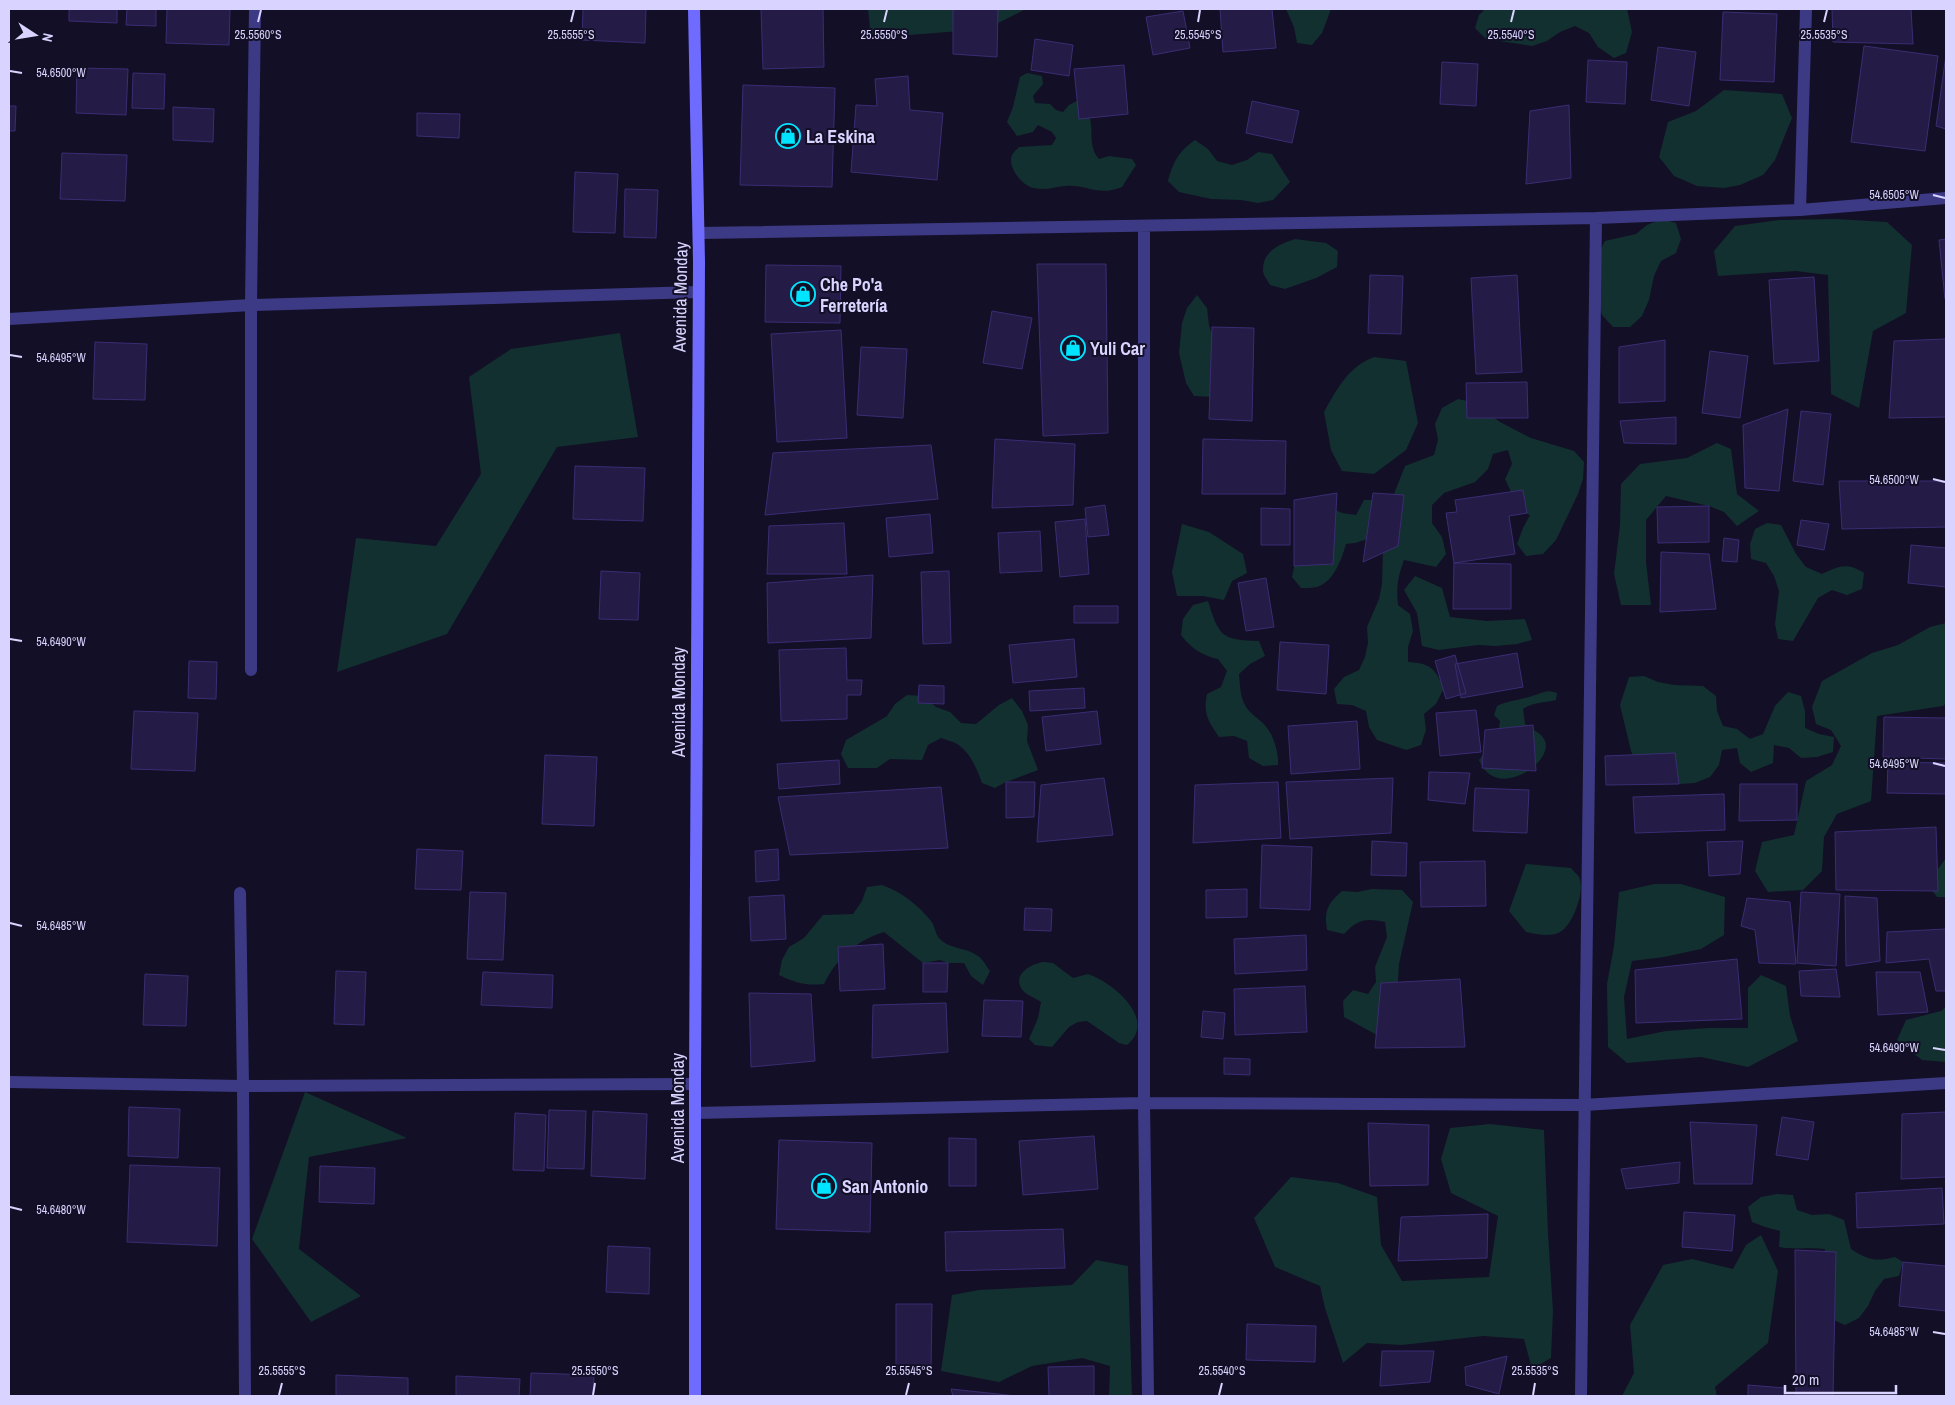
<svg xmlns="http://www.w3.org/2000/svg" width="1955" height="1405" viewBox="0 0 1955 1405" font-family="'Archivo Narrow',sans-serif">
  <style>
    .green { fill: #12302f }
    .building { fill: #241b47; stroke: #3b2d73 }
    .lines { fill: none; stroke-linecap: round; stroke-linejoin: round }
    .service { stroke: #3d3a85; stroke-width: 12 }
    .minor { stroke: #3d3a85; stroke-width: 12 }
    .secondary { stroke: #6f6bff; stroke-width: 12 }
    .ticks { fill: none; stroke: #d9d4ff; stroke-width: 2 }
    .labels { text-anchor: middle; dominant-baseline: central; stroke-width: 4; stroke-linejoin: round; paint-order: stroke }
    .poi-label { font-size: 18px; font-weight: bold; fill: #d9d4ff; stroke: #130f26; text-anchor: start }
    .street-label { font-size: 18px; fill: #d9d4ff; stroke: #130f26 }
    .ticks-label { font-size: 12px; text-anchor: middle; fill: #d9d4ff; stroke: #130f26; stroke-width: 4; stroke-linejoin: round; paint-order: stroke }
  </style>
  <rect width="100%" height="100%" fill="#130f26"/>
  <path class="green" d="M868 9H1026L986 29 871 38Z
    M1286 9H1331L1322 33 1312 45 1297 43 1294 27Z
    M1485 9H1627L1632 32 1626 53 1614 58 1598 47 1589 33 1575 26 1560 32 1547 41 1532 46 1486 39 1475 28 1479 15Z
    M1027 73 1042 76 1043 84 1033 96 1035 103 1050 104 1056 110 1063 112 1069 105 1077 101C1102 117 1083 141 1099 159L1109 156 1132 159 1136 165 1122 187C1097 197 1087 184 1065 186 1054 187 1045 191 1034 188 1023 186 1011 171 1011 160 1011 154 1016 150 1019 147L1052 145 1056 138 1052 132 1038 125 1033 132 1017 136 1007 122 1013 107 1020 77Z
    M1724 90 1782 94 1792 118 1775 160 1763 175 1740 185 1724 188 1697 186 1674 176 1659 157 1668 122 1696 111Z
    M1195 140 1208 149 1217 161 1232 165 1247 160 1258 152 1272 154 1290 182 1273 200 1258 203 1241 200 1211 199 1179 192 1168 181C1173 162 1179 151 1195 140Z
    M1662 219 1676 223 1681 239 1676 253 1661 261 1654 276 1649 300 1642 316 1630 327H1613L1602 315 1597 301V256L1605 241 1636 234 1647 225Z
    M1836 219 1887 222 1912 245 1906 313 1873 331 1859 408 1831 394 1828 275 1796 271 1718 276 1714 251 1735 226 1779 220Z
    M1295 239 1326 243 1338 251 1337 267 1316 278 1285 289 1270 285C1268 281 1263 275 1263 271 1262 251 1280 244 1295 239Z
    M1197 295 1207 308 1209 325 1214 341 1216 397 1194 396 1186 383 1179 353 1182 323 1187 308Z
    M620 333 638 437 557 447 447 634 337 672 356 538 436 546 481 474 469 377 511 349Z
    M1374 357 1406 361 1418 423 1406 450 1374 474 1342 471 1331 450 1324 412C1337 389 1348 367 1374 357Z
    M1458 399 1472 402 1500 422 1531 438 1574 451 1584 462 1583 479 1578 494 1556 540 1543 554 1526 556 1517 544 1523 528 1530 515 1513 507 1511 492 1505 479 1512 464 1508 450 1493 454 1488 469 1475 482 1444 493 1432 505V523L1442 537 1446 554 1436 567 1404 560C1398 576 1396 588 1398 605L1410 614 1413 631 1408 647V662C1431 663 1435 669 1444 688L1436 704 1424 714 1426 730 1421 745 1406 750 1377 740 1369 727 1366 711 1352 705 1337 704 1334 689 1344 677 1359 670 1365 657 1368 643 1367 627 1379 599 1382 584 1383 549 1371 538 1355 543 1346 544C1342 558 1334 582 1317 587 1312 588 1306 588 1301 588L1292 577 1299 544 1327 506 1342 513 1356 515 1364 500H1381L1394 494 1405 466 1434 455 1438 440 1435 424 1442 408Z
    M1717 443 1731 449 1737 494 1759 511 1737 526 1724 512 1709 506 1666 496 1646 520V562L1651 605H1621L1614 574 1620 525 1621 484 1640 464 1687 458Z
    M1767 523 1781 525 1796 554 1806 567 1822 574C1839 566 1847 562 1864 573L1862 589 1847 595 1832 590 1818 598 1793 641 1778 639 1775 624 1779 591 1774 576 1766 563 1751 559 1750 544 1755 529Z
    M1182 524 1209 532 1243 554 1247 573 1232 581 1224 600 1203 596H1177L1172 572Z
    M1415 576 1442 588 1450 617 1487 621 1525 619 1532 640 1517 644 1496 646 1478 645 1439 650 1422 646 1417 613 1404 590Z
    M1208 601C1219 636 1221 640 1259 641L1265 656 1250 664 1239 674C1240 685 1240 696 1245 705 1250 715 1261 719 1267 728 1274 736 1279 755 1278 765L1263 766 1249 758 1247 741 1234 736 1219 737C1208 721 1203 714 1207 694L1221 687 1227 671 1218 659C1201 655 1192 649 1181 635L1183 619 1193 605Z
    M1946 623V703L1943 706 1877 716 1871 801 1837 814 1824 837 1822 871 1803 890 1768 892 1755 871 1762 842 1794 835 1806 781 1832 765 1841 746 1831 730 1816 724 1812 707 1822 681 1872 653 1898 645 1930 627Z
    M1644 676 1658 682 1674 685 1703 686 1716 696 1717 711 1723 726 1737 729 1750 739 1763 734 1775 706 1788 692 1801 696 1805 711V728L1819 734 1834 737 1833 752 1817 757 1801 758 1789 748 1774 745 1773 763 1751 772 1740 763 1737 748 1722 750 1719 765 1710 777 1695 783 1679 784 1637 766 1631 751 1620 705 1629 677Z
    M1549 691 1557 693 1556 700C1543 703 1534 702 1523 709L1525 724C1532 731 1541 731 1545 741 1554 763 1495 802 1479 760L1498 735 1500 721 1494 715 1497 706C1508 701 1519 700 1529 697 1536 695 1542 692 1549 691Z
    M907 695 924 696 936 707 950 712 961 723 976 724 999 705 1012 698 1022 711 1028 725 1027 741 1038 770 1006 782 995 788 982 783C977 769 970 752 957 744 952 741 946 740 941 738L928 745 922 760 890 759 877 768H848L841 754 846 740 887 716 895 704Z
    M1946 858V897H1937L1927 884Z
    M1526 864 1571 868C1573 871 1577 874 1579 877 1586 891 1572 928 1558 933 1548 937 1536 934 1526 932L1509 911Z
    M1654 884H1681L1725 897 1724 935 1701 949 1664 957 1632 961 1624 997 1627 1039 1666 1031 1708 1028H1748V988L1761 975 1786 986 1790 1016 1798 1041 1748 1067 1701 1057 1627 1063 1608 1047 1607 984 1614 946 1619 892Z
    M882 885C902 892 918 905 931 921 935 926 935 934 940 939 951 950 966 947 978 956 983 959 986 966 990 971L983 985 971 976 964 963H948L940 960 923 963 884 932C857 940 836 959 824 984 807 986 795 983 779 975L782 960 789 947 804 938 823 915 853 914 862 901 867 887Z
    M1372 889 1402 890 1413 902 1399 964 1398 981 1400 997 1397 1046 1344 1017 1343 1001 1353 990 1368 994 1376 982 1375 967 1387 937 1385 922C1365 918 1358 919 1344 934L1327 930C1324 911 1327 904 1342 891L1357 892Z
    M1044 962 1053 963 1073 978 1088 974C1113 982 1158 1020 1127 1045L1119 1043 1087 1021 1078 1022 1069 1027 1052 1047 1035 1045 1029 1039 1038 1018 1041 1002C1034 997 1025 995 1021 988 1013 973 1033 963 1044 962Z
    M1946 1007V1062L1922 1060 1897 1040 1906 1020 1941 1011Z
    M305 1092 407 1138 309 1157 299 1249 361 1296 311 1322 252 1239Z
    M1490 1124 1544 1130 1548 1233 1553 1311 1551 1358 1532 1369 1524 1339 1483 1336 1402 1345 1367 1343 1343 1363 1325 1308 1320 1286 1275 1267 1254 1218 1291 1177 1338 1183 1377 1197 1381 1245 1402 1281 1489 1277 1498 1216 1451 1193 1441 1159 1450 1128Z
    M1777 1194 1793 1195 1797 1210 1812 1215 1829 1214 1844 1220 1851 1249C1868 1260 1876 1262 1895 1257L1903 1262 1899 1276 1884 1279 1875 1291 1868 1306 1859 1318 1845 1325 1831 1319 1832 1303 1836 1287 1821 1283V1263L1825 1249C1809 1247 1795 1250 1779 1247L1780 1231 1765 1227 1752 1222 1748 1207 1761 1197Z
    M1761 1235 1778 1271 1768 1343 1715 1387 1717 1396H1622L1634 1373 1630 1325 1663 1265 1692 1259 1733 1269 1746 1245Z
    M1096 1260 1128 1266 1132 1396H1109L1110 1366 1082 1358 1032 1366 999 1382 941 1371 952 1295 979 1290 1072 1285Z"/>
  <path class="building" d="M69 9H117V23L69 21Z
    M127 9H156V26L126 25Z
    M167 9H230L229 45 166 43Z
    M583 9H646L645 43 582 40Z
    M761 9H823L824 67 763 69Z
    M953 9H998L997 57 953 54Z
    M1220 9H1272L1276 48 1223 52Z
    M1832 9H1911L1913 44 1833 42Z
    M1183 11 1190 48 1153 55 1146 17Z
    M1723 12 1777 14 1774 82 1720 80Z
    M1035 39 1073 45 1069 76 1031 70Z
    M1864 46 1938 56 1925 151 1851 142Z
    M1658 47 1696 52 1689 106 1651 100Z
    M1946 55V129L1936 126Z
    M1588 60 1627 62 1625 104 1586 102Z
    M1442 62 1478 64 1476 106 1440 104Z
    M1124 65 1128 114 1079 119 1074 69Z
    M77 68 128 69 126 115 76 113Z
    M133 73 165 74 164 109 132 108Z
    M908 76 910 110 943 113 937 180 851 172 856 105 877 106 875 79Z
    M743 85 835 88 832 187 740 185Z
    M1252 101 1299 111 1292 143 1246 133Z
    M1569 105 1571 178 1526 184 1530 111Z
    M9 106H16L15 131H9Z
    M173 107 214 109 213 142 173 140Z
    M417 113 460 114 459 138 417 136Z
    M62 153 127 155 125 201 60 199Z
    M575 172 618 174 615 233 573 232Z
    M625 189 658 190 656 238 624 237Z
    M1946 239V299H1945L1939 240Z
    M1037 264H1106L1108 433 1043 436Z
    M766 265 841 266 840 323 765 322Z
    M1370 275 1403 276 1401 334 1368 333Z
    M1517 275 1522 372 1476 374 1471 278Z
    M1814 277 1819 361 1774 364 1769 280Z
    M992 311 1032 318 1022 369 983 363Z
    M1212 327 1254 328 1252 421 1209 419Z
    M841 330 847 438 777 442 771 334Z
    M1946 339V417L1889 418 1894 341Z
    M1665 340V401L1619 403V347Z
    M95 342 147 344 145 400 93 399Z
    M861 347 907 349 903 418 857 415Z
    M1710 351 1748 356 1740 418 1702 413Z
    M1527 382 1528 418H1467L1466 383Z
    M1788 409 1779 491 1745 488 1743 425Z
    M1801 411 1831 414 1823 485 1793 481Z
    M1676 417V444L1624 443 1620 421Z
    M995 439 1075 444 1073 505 992 508Z
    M1203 439 1286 441 1285 494H1202Z
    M931 445 938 499 765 515 773 453Z
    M575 466 645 468 643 521 573 519Z
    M1839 481H1946V527L1842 529Z
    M1523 490 1527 513 1509 516 1515 554 1454 563 1446 513 1457 512 1455 500Z
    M1337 493 1333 564 1294 566V500Z
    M1373 493 1404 495 1398 546 1363 562Z
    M1105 505 1109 535 1088 537 1085 508Z
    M1709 506V542L1658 543 1657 507Z
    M1261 508 1290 509V545H1261Z
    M930 514 933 553 889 557 886 518Z
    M1085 519 1089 574 1060 577 1055 522Z
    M1801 520 1829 524 1824 550 1797 545Z
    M844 523 847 574H767L769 526Z
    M1040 531 1042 571 1000 573 998 533Z
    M1724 538 1739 540 1737 562 1722 561Z
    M1911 545 1946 548V587L1908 583Z
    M1661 552 1709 554 1716 609 1660 612Z
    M1454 563 1511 564V609H1453Z
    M601 571 640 573 638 620 599 619Z
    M949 571 951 643 923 644 921 572Z
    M873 575 871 638 768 643 767 583Z
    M1266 578 1274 627 1246 631 1238 583Z
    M1074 606H1118V623H1074Z
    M1074 639 1077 677 1013 683 1009 645Z
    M1280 642 1329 645 1326 694 1277 690Z
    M846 648 847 680H862L861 695H847V719L781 721 779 650Z
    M1517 653 1523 687 1461 698 1455 664Z
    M1455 655 1466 693 1446 699 1435 661Z
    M189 661 217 662 216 699 188 698Z
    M919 685 944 686V704L918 703Z
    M1084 688 1085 708 1030 711 1029 691Z
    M1476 710 1481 752 1440 756 1436 713Z
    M134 711 198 713 195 771 131 769Z
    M1097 711 1101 744 1046 751 1042 717Z
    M1884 717 1946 718V759L1883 757Z
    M1357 721 1360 769 1291 774 1288 726Z
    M1533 725 1536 771 1482 768 1485 730Z
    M1675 753 1679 784 1606 785 1605 756Z
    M545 755 597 757 594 826 542 824Z
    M839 760 840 784 779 789 777 764Z
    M1888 762 1946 763V794L1887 793Z
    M1429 772 1470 773 1465 804 1428 800Z
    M1104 778 1113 835 1037 842 1041 785Z
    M1393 778 1391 833 1290 839 1286 782Z
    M1006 782H1035L1034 817 1006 818Z
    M1278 782 1281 838 1193 843 1195 785Z
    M1740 784H1797V820L1739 821Z
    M941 787 948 848 790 855 778 797Z
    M1475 788 1529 790 1527 833 1473 831Z
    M1724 794 1725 830 1635 833 1633 797Z
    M1936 827 1938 891 1836 890 1835 832Z
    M1372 841 1407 843 1406 876 1371 875Z
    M1743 841 1740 874 1709 876 1707 842Z
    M1262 845 1312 847 1310 910 1260 908Z
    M417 849 463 851 461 890 415 889Z
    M778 849 779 880 756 882 755 851Z
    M1485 861 1486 906 1421 907 1420 862Z
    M1247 889V917L1206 918V890Z
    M470 892 506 893 503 960 467 959Z
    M1801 892 1840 894 1836 966 1797 963Z
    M784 895 786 939 751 941 749 897Z
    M1845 896 1877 898 1880 961 1846 966Z
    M1747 898 1790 902 1796 964 1759 963 1755 930 1741 926Z
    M1025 908 1052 909 1051 931 1024 930Z
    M1946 929V991H1936L1929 959 1886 963 1887 932Z
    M1306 935 1307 970 1235 974 1234 939Z
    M883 944 885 989 840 991 838 947Z
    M1737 959 1742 1019 1636 1023 1635 970Z
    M923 963H948L947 992H923Z
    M1836 969 1840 997 1801 996 1799 971Z
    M336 971 366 972 364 1025 334 1024Z
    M483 972 553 975 552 1008 481 1005Z
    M1876 972H1920L1928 1012 1878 1015Z
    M145 974 188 976 186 1026 143 1025Z
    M1460 979 1465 1047 1375 1048 1381 983Z
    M1305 986 1307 1032 1235 1035 1234 989Z
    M749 993 811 994 815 1061 751 1067Z
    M984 1000 1023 1001 1021 1037 982 1036Z
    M946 1003 948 1052 872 1058 873 1005Z
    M1203 1011 1225 1013 1223 1039 1201 1037Z
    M1224 1058 1250 1059V1075L1224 1074Z
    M129 1107 180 1109 178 1158 128 1156Z
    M549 1110 586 1111 584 1169 547 1168Z
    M593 1111 647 1114 645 1179 591 1176Z
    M1946 1112V1177L1901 1179 1902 1114Z
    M515 1113 546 1115 544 1171 513 1170Z
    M1782 1117 1814 1122 1808 1160 1776 1155Z
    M1690 1122 1757 1125 1752 1184H1694Z
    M1368 1123 1429 1125 1428 1185 1370 1186Z
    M1094 1136 1098 1189 1023 1195 1019 1141Z
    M949 1138 976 1139V1186H949Z
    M779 1140 872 1143 870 1232 776 1229Z
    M1680 1162 1679 1183 1626 1189 1621 1169Z
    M130 1165 220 1168 217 1246 127 1242Z
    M320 1166 375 1168 374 1204 319 1202Z
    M1942 1188 1944 1224 1857 1228 1856 1193Z
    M1684 1212 1735 1215 1732 1251 1682 1247Z
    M1488 1214 1487 1258 1398 1261 1401 1217Z
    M1063 1229 1065 1268 946 1271 945 1232Z
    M608 1246 650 1248 649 1294 606 1292Z
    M1795 1250 1836 1252 1833 1396H1796Z
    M1903 1262 1946 1266V1311L1899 1306Z
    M896 1304H932L931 1370H896Z
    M1247 1324 1316 1326 1315 1362 1246 1360Z
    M1382 1351H1434L1430 1382 1380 1386Z
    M1507 1356 1499 1394 1466 1385 1465 1367Z
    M1094 1366V1396H1049L1048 1367Z
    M531 1373 594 1375 593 1396H530Z
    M336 1375 408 1378V1396H336Z
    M456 1376 520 1379 519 1396H456Z
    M1748 1385 1785 1388V1396H1748Z
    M951 1389 1016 1396H953Z"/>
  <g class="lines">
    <path class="service" d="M1800 210 1806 9"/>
    <path class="minor" d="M1144 226V1103L1148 1396
      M699 233 1596 218 1800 210 1946 198
      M9 319 251 305 698 292
      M251 670V305L255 9
      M240 893 243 1086 245 1396
      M9 1082 243 1086 695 1084
      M695 1113 1144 1103 1584 1105 1946 1083
      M1581 1396 1596 218"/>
    <path class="secondary" d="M694 9 699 262 695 1084V1396"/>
  </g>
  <path class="ticks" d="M258 22 261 10M571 22 574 10M884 22 887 10M1198 22 1200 10M1511 22 1514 10M1824 22 1827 10M10 71 22 73M1933 195 1945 198M10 355 22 357M1933 479 1945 482M10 639 22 641M1933 763 1945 766M10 923 22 926M1933 1048 1945 1050M10 1207 22 1210M1933 1332 1945 1334M279 1395 282 1383M593 1395 595 1383M906 1395 909 1383M1219 1395 1222 1383M1533 1395 1535 1383"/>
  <defs>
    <symbol id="shop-ring" viewBox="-11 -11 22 22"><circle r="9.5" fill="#130f26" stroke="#00e5ff" stroke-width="1.5"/><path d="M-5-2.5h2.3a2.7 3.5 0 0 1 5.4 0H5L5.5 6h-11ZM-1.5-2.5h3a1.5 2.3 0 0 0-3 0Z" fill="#00e5ff"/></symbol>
  </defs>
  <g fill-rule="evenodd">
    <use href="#shop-ring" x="774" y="122" width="28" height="28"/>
    <use href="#shop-ring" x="789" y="280" width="28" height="28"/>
    <use href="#shop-ring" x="1059" y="334" width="28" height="28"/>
    <use href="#shop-ring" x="810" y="1172" width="28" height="28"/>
  </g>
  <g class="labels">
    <g class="poi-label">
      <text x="806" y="136">La Eskina</text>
      <text x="820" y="284">Che Po'a<tspan x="820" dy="21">Ferretería</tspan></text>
      <text x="1090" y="348">Yuli Car</text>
      <text x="842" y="1186">San Antonio</text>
    </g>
    <g class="street-label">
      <text transform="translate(680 297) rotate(-89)">Avenida Monday</text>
      <text transform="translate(678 702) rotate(-90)">Avenida Monday</text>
      <text transform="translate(677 1108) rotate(-90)">Avenida Monday</text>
    </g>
  </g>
  <g class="ticks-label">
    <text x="258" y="39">25.5560°S</text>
    <text x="571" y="39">25.5555°S</text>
    <text x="884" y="39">25.5550°S</text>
    <text x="1198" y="39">25.5545°S</text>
    <text x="1511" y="39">25.5540°S</text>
    <text x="1824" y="39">25.5535°S</text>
    <text x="61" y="77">54.6500°W</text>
    <text x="1894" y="199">54.6505°W</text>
    <text x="61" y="362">54.6495°W</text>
    <text x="1894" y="484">54.6500°W</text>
    <text x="61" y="646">54.6490°W</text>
    <text x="1894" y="768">54.6495°W</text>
    <text x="61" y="930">54.6485°W</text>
    <text x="1894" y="1052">54.6490°W</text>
    <text x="61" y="1214">54.6480°W</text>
    <text x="1894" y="1336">54.6485°W</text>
    <text x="282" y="1375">25.5555°S</text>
    <text x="595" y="1375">25.5550°S</text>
    <text x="909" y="1375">25.5545°S</text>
    <text x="1222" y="1375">25.5540°S</text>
    <text x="1535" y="1375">25.5535°S</text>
  </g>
  <rect width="1955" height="1405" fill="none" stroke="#d9d4ff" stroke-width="20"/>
  <g transform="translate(35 35) rotate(102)" stroke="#130f26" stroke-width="4" paint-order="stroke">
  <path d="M0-4L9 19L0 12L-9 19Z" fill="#d9d4ff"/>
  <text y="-8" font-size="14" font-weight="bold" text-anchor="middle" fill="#d9d4ff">N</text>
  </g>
  <path d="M1785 1385v8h111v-8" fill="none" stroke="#d9d4ff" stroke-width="2.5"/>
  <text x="1792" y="1385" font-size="15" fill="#d9d4ff" stroke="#130f26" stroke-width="4" paint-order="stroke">20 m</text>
</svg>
